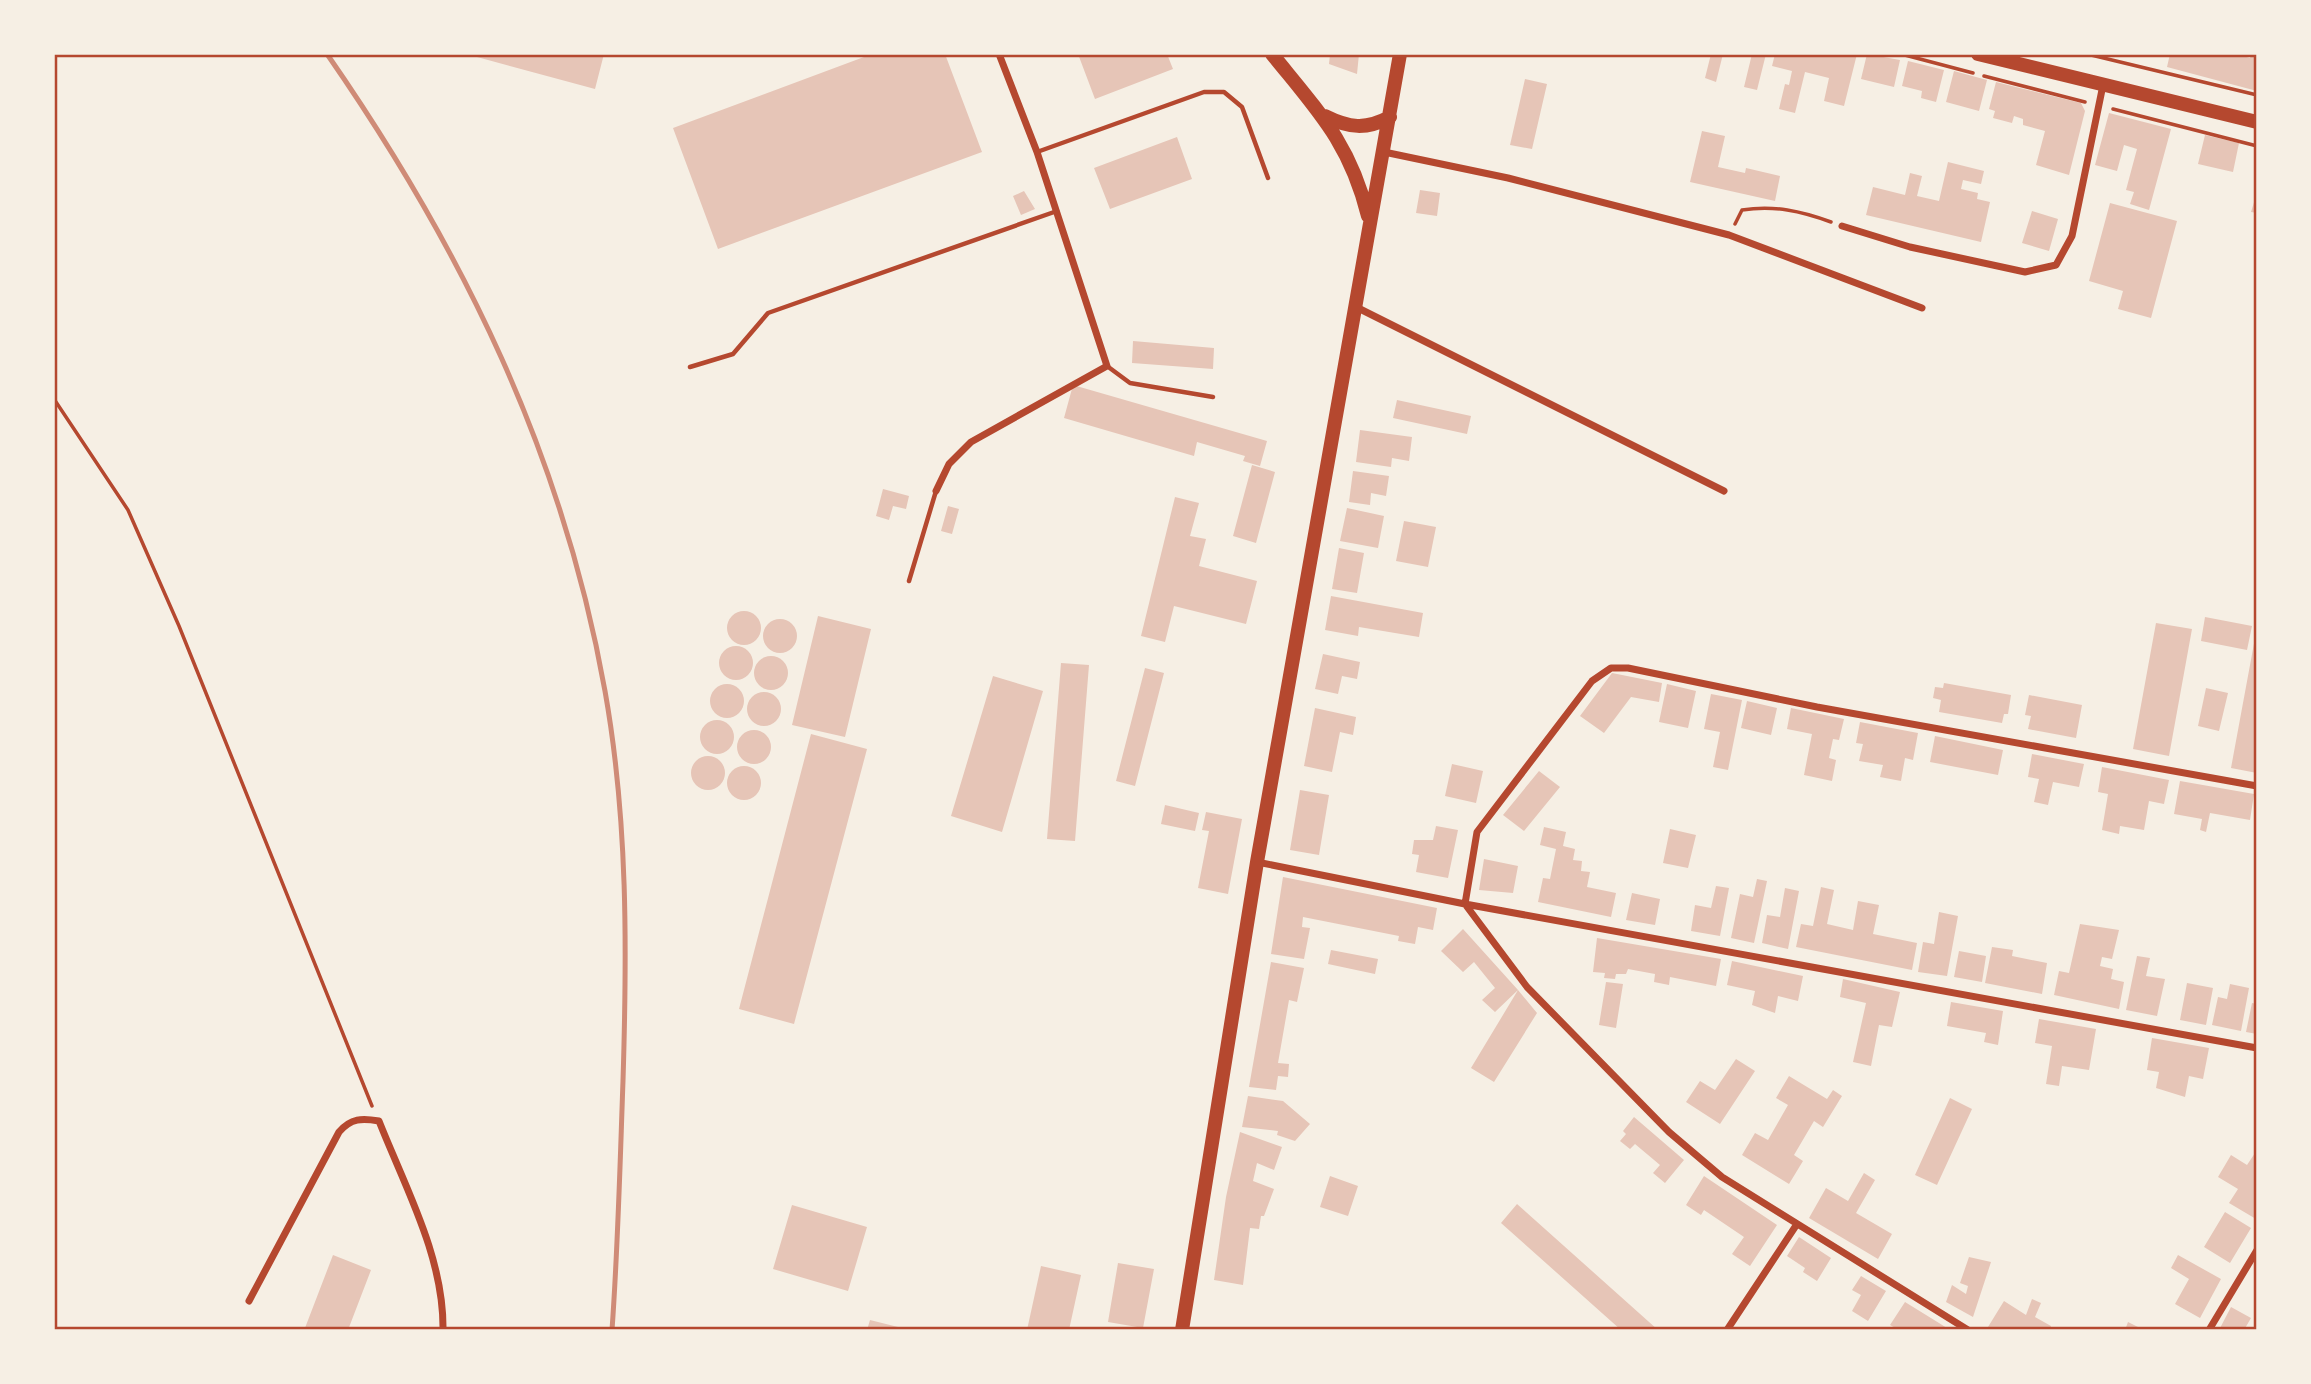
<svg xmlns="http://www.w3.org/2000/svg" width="2311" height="1384" viewBox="0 0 2311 1384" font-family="'DM Sans',sans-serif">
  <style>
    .building { fill: #e6c5b7 }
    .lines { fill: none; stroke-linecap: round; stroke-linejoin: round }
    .path { stroke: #b5482f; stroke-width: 3.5 }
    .service { stroke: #b5482f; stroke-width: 4.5 }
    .minor { stroke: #b5482f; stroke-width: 7 }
    .secondary { stroke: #b5482f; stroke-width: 14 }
    .primary { stroke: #b5482f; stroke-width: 14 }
    .rail { stroke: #cf8b77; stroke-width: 5 }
    .neatline { fill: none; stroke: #b5482f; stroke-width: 2.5 }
  </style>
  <rect width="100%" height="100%" fill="#f6efe4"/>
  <path class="building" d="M466 54H604L595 89Z
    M872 54H945L982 152 718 249 673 128Z
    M1078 54H1167L1173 69 1095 99Z
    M1330 54H1359L1357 74 1329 64Z
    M1711 54H1723L1716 82 1705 78Z
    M1752 54H1766L1757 90 1744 87Z
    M1775 54H1857L1844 106 1824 101 1829 78 1805 72 1795 113 1779 109 1785 84 1789 85 1792 71 1772 66Z
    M1867 54 1900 60 1894 87 1861 79Z
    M2170 54H2236L2250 58 2251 54H2257V91L2167 67Z
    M1908 61 1944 70 1936 102 1921 98 1922 91 1902 86Z
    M1954 71 1987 80 1979 111 1946 102Z
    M1525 79 1547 84 1532 149 1510 145Z
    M1996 82 2081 103 2085 111 2069 175 2036 165 2045 131 2023 125V119L2014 116 2012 123 1993 118 1995 111 1989 109Z
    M2109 113 2171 129 2149 210 2130 204 2134 192 2126 190 2137 149 2124 145 2117 171 2095 165Z
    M1702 131 1725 136 1718 167 1745 173 1746 168 1780 176 1775 201 1690 182Z
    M2205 135 2239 143 2233 172 2198 164Z
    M1177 137 1192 179 1110 209 1094 168Z
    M1948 162 1984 171 1981 184 1963 180 1961 189 1978 193 1977 199 1990 202 1981 242 1866 215 1873 187 1905 195 1910 173 1922 176 1917 196 1939 201Z
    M1420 190 1440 193 1437 216 1416 213Z
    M1024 191 1035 209 1021 215 1013 196Z
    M2256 196H2257V213L2251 212Z
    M2110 203 2177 221 2151 318 2118 309 2123 291 2089 281Z
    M2032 211 2058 219 2049 251 2022 243Z
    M1133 341 1214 348 1213 369 1132 363Z
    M1073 385 1267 441 1260 466 1243 461 1245 456 1197 442 1194 456 1064 418Z
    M1397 400 1471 416 1467 434 1393 418Z
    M1360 430 1412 437 1409 461 1392 458 1391 467 1356 462Z
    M1252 465 1275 472 1256 543 1233 536Z
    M1353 471 1389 476 1386 496 1371 493 1370 505 1349 502Z
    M883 489 909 496 906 509 893 506 889 520 876 516Z
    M1175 497 1199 503 1190 536 1206 539 1199 566 1257 581 1246 624 1174 606 1165 642 1141 636Z
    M948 506 959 509 952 534 941 531Z
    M1347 508 1384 516 1378 548 1340 541Z
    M1404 521 1436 527 1428 567 1396 561Z
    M1339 548 1364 553 1357 593 1332 589Z
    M1331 596 1423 613 1419 637 1359 627 1358 636 1325 630Z
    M727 628a17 17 0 1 1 34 0a17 17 0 1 1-34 0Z
    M818 616 871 629 845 737 792 725Z
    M2205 617 2252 626 2247 650 2201 641Z
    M763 636a17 17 0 1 1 34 0a17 17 0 1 1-34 0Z
    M2156 623 2192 629 2169 756 2133 749Z
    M2255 638 2257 639V773L2231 768Z
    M719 663a17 17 0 1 1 34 0a17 17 0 1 1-34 0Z
    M1323 654 1360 662 1357 679 1342 676 1338 694 1315 689Z
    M754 673a17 17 0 1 1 34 0a17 17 0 1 1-34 0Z
    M1061 663 1089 665 1075 841 1047 839Z
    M1145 668 1164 673 1135 786 1116 781Z
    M1612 673 1662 683 1659 702 1631 697 1604 733 1580 716Z
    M993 676 1043 691 1002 832 951 816Z
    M1944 683 2011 695 2008 714H2004L2002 723 1939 712 1941 700 1933 698 1935 687 1943 688Z
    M710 701a17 17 0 1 1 34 0a17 17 0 1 1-34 0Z
    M1667 684 1696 691 1688 728 1659 722Z
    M2206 688 2228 693 2219 731 2198 726Z
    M747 709a17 17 0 1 1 34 0a17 17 0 1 1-34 0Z
    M1711 694 1742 700 1728 770 1713 767 1720 732 1704 729Z
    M2029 695 2082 705 2076 738 2028 729 2031 716 2025 715Z
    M1747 701 1777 708 1771 735 1741 728Z
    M1315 708 1356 717 1353 735 1340 732 1332 772 1304 766Z
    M1791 708 1844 719 1839 740 1833 739 1829 758 1836 760 1832 781 1804 775 1812 734 1787 729Z
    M700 737a17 17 0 1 1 34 0a17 17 0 1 1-34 0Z
    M1860 722 1918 733 1913 760 1905 758 1901 781 1880 777 1883 765 1859 761 1863 744 1856 743Z
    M737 747a17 17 0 1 1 34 0a17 17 0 1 1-34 0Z
    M811 734 867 749 794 1024 739 1009Z
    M1935 736 2003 750 1998 775 1930 762Z
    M2032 754 2084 764 2079 787 2053 782 2048 805 2034 802 2039 779 2028 777Z
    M691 773a17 17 0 1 1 34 0a17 17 0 1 1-34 0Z
    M1452 764 1483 771 1476 803 1445 796Z
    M727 783a17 17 0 1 1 34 0a17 17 0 1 1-34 0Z
    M2102 767 2169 780 2164 804 2149 801 2144 830 2120 826 2119 834 2102 830 2108 794 2098 792Z
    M1539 771 1560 787 1524 831 1503 815Z
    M2180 781 2254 794 2250 820 2210 813 2206 832 2200 830 2202 819 2174 814Z
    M1300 790 1329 795 1319 855 1290 850Z
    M1165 805 1199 813 1195 831 1161 824Z
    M1206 812 1242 819 1228 894 1198 888 1209 831 1202 830Z
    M1436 826 1458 830 1448 878 1416 872 1419 855 1412 854 1414 840H1433Z
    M1544 827 1566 832 1563 846 1575 849 1573 860 1582 861 1581 871 1590 872 1587 887 1616 893 1611 917 1538 902 1543 878 1550 879 1556 849 1540 845Z
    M1670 829 1696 835 1688 868 1663 863Z
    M1484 859 1518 866 1513 893 1479 890Z
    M1283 877 1437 908 1433 930 1418 927 1415 944 1398 941 1399 936 1303 917 1302 927 1310 928 1304 959 1271 954Z
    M1757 879 1767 881 1754 943 1731 938 1740 894 1753 897Z
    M1716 886 1729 888 1720 936 1691 931 1695 905 1711 908Z
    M1821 887 1834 890 1827 924 1853 930 1858 901 1879 905 1873 934 1917 943 1912 970 1796 947 1801 924 1813 926Z
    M1785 888 1799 891 1788 949 1762 943 1767 915 1780 917Z
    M1632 893 1660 899 1655 925 1626 920Z
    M1939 912 1958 916 1947 976 1918 972 1923 942 1934 944Z
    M2080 924 2119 930 2112 959 2102 957 2100 966 2113 969 2111 979 2124 982 2119 1009 2054 995 2059 971 2069 973Z
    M1463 929 1518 990 1495 1012 1482 1000 1495 988 1474 962 1463 972 1441 951Z
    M1597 938 1721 959 1716 986 1670 977 1669 985 1654 982 1655 974 1628 969 1626 974H1616L1615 979 1604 978 1605 973 1593 972Z
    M1992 947 2013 950 2012 956 2047 963 2042 994 1985 983Z
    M1331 950 1378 959 1375 974 1328 964Z
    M1959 951 1986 956 1982 982 1954 977Z
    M2137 956 2150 958 2146 976 2165 979 2157 1016 2126 1010Z
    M1732 961 1803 976 1798 1001 1778 996 1775 1013 1752 1005 1755 991 1727 985Z
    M1271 962 1304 968 1297 1002 1289 1000 1278 1063 1289 1064 1288 1077 1278 1076 1276 1090 1249 1087Z
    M1843 979 1900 992 1892 1027 1879 1025 1871 1066 1853 1062 1866 1003 1840 997Z
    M1606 982 1623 984 1616 1028 1599 1025Z
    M2187 983 2213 988 2206 1025 2180 1020Z
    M2230 984 2249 988 2241 1031 2212 1025 2218 997 2227 999Z
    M1518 990 1537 1013 1494 1082 1471 1068Z
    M1951 1002 2003 1011 1998 1045 1984 1042 1986 1033 1947 1026Z
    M2252 1003 2257 1004V1034L2246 1032Z
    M2039 1019 2096 1029 2089 1070 2062 1066 2059 1086 2046 1084 2052 1046 2035 1043Z
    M2152 1038 2209 1048 2203 1079 2189 1076 2185 1097 2156 1088 2159 1072 2147 1070Z
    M1736 1059 1755 1071 1720 1124 1686 1102 1700 1081 1715 1090Z
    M1789 1076 1827 1099 1833 1090 1842 1096 1823 1127 1814 1121 1794 1155 1803 1161 1789 1184 1742 1155 1755 1133 1768 1140 1788 1105 1776 1098Z
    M1248 1096 1283 1101 1310 1124 1295 1141 1277 1135 1278 1131 1242 1127Z
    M1950 1098 1972 1109 1937 1185 1915 1175Z
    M1634 1117 1684 1160 1665 1183 1653 1173 1660 1165 1635 1144 1630 1149 1620 1141 1626 1134 1623 1131Z
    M1240 1132 1282 1147 1274 1170 1257 1163 1253 1181 1274 1189 1264 1216H1261L1259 1229 1250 1228 1243 1285 1214 1280 1226 1197Z
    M2255 1153 2257 1154 2256 1219 2229 1203 2238 1189 2218 1177 2231 1155 2247 1165Z
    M1864 1173 1875 1180 1856 1213 1892 1234 1878 1259 1809 1218 1826 1188 1848 1201Z
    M1330 1176 1358 1186 1348 1216 1320 1207Z
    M1704 1176 1777 1225 1750 1266 1732 1254 1744 1237 1704 1210 1701 1215 1686 1205Z
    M1517 1204 1658 1330H1621L1501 1223Z
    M792 1205 867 1227 848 1291 773 1269Z
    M2225 1212 2251 1228 2230 1263 2204 1247Z
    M1799 1237 1831 1258 1817 1281 1803 1272 1805 1268 1787 1256Z
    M333 1255 371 1270 348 1330H310L305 1328Z
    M2178 1255 2221 1279 2200 1318 2175 1304 2189 1279 2171 1268Z
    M1969 1257 1991 1262 1973 1317 1946 1302 1952 1285 1966 1294 1968 1286 1960 1283Z
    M1118 1263 1154 1269 1143 1328 1108 1322Z
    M1041 1266 1081 1275 1069 1330H1027Z
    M1861 1276 1886 1291 1868 1321 1852 1311 1861 1295 1852 1290Z
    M2032 1299 2041 1303 2035 1317 2051 1326 2050 1330H1993L1988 1327 2004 1301 2026 1315Z
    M1905 1302 1939 1323 1950 1330H1899L1890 1325Z
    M2231 1307 2251 1318 2244 1330H2219Z
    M870 1320 906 1329V1330H867Z
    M2128 1322 2144 1330H2125Z"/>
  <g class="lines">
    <path class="path" d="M1901 54 1973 73
      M2087 54 2257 95
      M1984 76 2085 102
      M2113 109 2257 146
      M1735 224 1742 210C1774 205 1801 211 1831 222
      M54 399 128 510 179 626 372 1106"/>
    <path class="service" d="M1037 152 1204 92H1224L1242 107 1268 178
      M1107 366 1130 383 1213 397
      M690 367 733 354 768 313 1057 211
      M909 581 936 491"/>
    <path class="minor" d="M1384 152 1508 178 1729 235 1922 308
      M1842 226 1910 247 2025 272 2056 265 2072 236 2103 85
      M1356 307 1724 491
      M936 491 949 464 971 442 1107 366 1037 152 999 54
      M1257 862 1465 904 2257 1048
      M249 1301 339 1132C351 1118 362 1118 379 1121 405 1187 444 1257 443 1330
      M1727 1330 1797 1224
      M1968 1330 1722 1177 1669 1132 1527 987 1465 904 1477 832 1592 681 1611 668H1628L1817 707 2257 786
      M2209 1330 2257 1250"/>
    <path class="secondary" d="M1272 54C1318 111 1350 143 1368 216
      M1325 116C1349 128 1366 130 1390 117
      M1182 1330 1257 862 1400 54"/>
    <path class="primary" d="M1978 54 2257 122"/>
    <path class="rail" d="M327 54C463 250 563 455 605 691 628 820 627 950 623 1081 620 1164 618 1247 612 1330"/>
  </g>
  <rect width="2311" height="1384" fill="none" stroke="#f6efe4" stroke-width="112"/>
  <rect x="56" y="56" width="2199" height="1272" class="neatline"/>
</svg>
